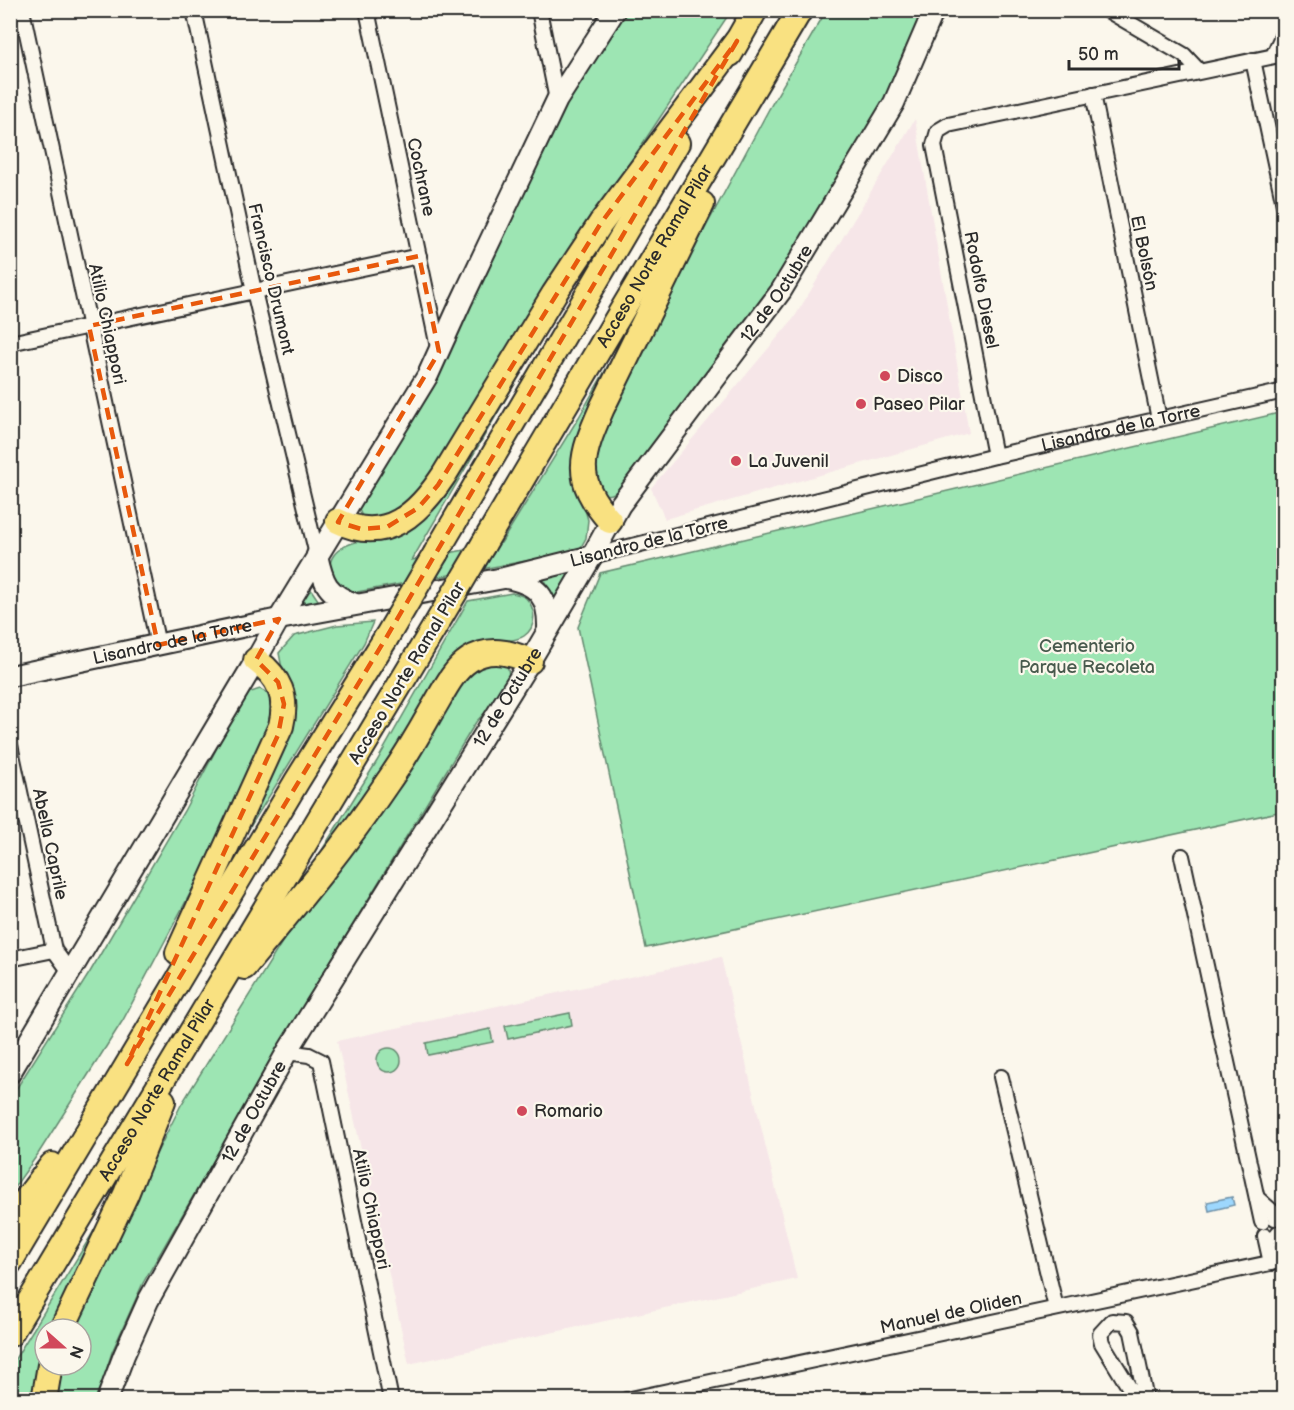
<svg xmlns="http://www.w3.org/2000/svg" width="1294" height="1410" viewBox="0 0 1294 1410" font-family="'Balsamiq Sans',sans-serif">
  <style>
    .built { fill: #f6e6e8 }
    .green { fill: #9de5b3; stroke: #64886f; stroke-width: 1.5 }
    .water { fill: #9dd7fd; stroke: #6f92a9; stroke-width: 1.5 }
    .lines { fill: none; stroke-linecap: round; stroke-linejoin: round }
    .street-casing { stroke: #2b2b2b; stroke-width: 18 }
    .secondary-casing { stroke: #2b2b2b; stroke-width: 24 }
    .highway-casing { stroke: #2b2b2b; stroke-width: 28 }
    .street { stroke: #fbf7ec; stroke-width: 14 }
    .secondary { stroke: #fbf7ec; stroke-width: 20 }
    .highway { stroke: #f9e181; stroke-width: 24 }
    .highway-bridge-casing { stroke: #2b2b2b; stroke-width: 28; stroke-linecap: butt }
    .highway-bridge { stroke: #f9e181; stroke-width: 24 }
    .marked { fill: none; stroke: #e8590c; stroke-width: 4.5; stroke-dasharray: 12 8; stroke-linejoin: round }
    .poi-dot { fill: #d1495b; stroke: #fbf7ec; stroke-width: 2 }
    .labels { text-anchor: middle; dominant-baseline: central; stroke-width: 4.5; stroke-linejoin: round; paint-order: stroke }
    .street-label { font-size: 18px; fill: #2b2b2b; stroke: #fbf7ec }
    .poi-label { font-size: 18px; fill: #2b2b2b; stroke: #fbf7ec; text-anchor: start }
    .park-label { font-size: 18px; fill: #485a4d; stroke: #fbf7ec }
  </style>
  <rect width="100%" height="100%" fill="#fbf7ec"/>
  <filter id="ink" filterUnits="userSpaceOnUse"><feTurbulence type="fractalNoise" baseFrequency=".0167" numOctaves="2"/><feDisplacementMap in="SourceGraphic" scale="12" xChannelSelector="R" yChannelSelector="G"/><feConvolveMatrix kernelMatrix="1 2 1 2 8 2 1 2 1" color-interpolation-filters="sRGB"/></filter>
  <g filter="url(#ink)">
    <path class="built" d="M915 119 969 433 665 519 651 488 794 318Z
      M721 957 797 1279 409 1364 337 1041Z"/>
    <path class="green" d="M624 11H731L533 308 442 465 394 517 363 519 358 507 433 388 481 277 547 132Z
      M826 11H926L895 84 789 265 721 361 618 490 612 494 605 495 588 470 589 460 670 294 769 109Z
      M628 330 582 499 588 520 586 538 581 547 574 552 357 592 350 593 336 587C334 581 331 574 330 569 328 541 372 539 390 534L535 341 518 378 412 560 501 543 579 417Z
      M1283 412V811L646 948 578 627 600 573Z
      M577 569 555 602 543 578Z
      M306 582 320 603 289 610Z
      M512 593C517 594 522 595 526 598 536 609 537 627 524 636 517 641 501 641 492 643L311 868 377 761 468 601Z
      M373 622 364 643 237 848 284 679 279 653 294 636 337 625Z
      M486 659 506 664C518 685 489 707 476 722L293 1023 143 1283 112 1352 97 1399H51L58 1365H81V1329H71L101 1263 181 1105 284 939 381 813 461 675Z
      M260 689C272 695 274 701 274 714L212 852 123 1020 38 1154 11 1192V1097L90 972 184 811 245 694Z
      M570 1013 572 1025 508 1039 505 1026Z
      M490 1029 493 1042 428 1055 426 1043Z
      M377 1060a12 12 0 1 1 24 0a12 12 0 1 1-24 0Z
      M126 1179 55 1329H45V1360L38 1399H11L10 1367Z"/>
    <path class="water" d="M1232 1197 1234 1205 1209 1211 1207 1202Z"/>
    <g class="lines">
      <defs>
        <g id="street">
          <path d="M22 10 158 645"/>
          <path d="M194 10 254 291 317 555"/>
          <path d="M367 10 439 352"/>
          <path d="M539 10 557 100"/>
          <path d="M1107 10 1184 55 1199 71"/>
          <path d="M1273 56 1284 32"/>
          <path d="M1253 60 1284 205"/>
          <path d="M1093 94 1159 419"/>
          <path d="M10 343 419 256"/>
          <path d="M995 456 934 145 938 131 948 125 1284 54"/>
          <path id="s1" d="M592 556 995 456 1284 391"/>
          <path d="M10 745 54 950 70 972"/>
          <path d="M1182 856 1262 1222"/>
          <path d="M10 959 54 950"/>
          <path d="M287 1052 309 1055 321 1061 391 1400"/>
          <path d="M1001 1077 1056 1308"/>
          <path d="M1257 1198 1274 1213 1275 1218"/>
          <path d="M1278 1233 1284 1256"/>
          <path d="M1265 1236 1271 1263"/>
          <path d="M626 1400 1284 1260"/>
          <path d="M1137 1400 1102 1343 1100 1334 1112 1321 1126 1322 1132 1332 1146 1400"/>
        </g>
        <g id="secondary">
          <path d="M317 555C323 583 327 594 355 604"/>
          <path d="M506 578C538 584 549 597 548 629"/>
          <path id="s2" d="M10 676 279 619 504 578 592 556"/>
          <path d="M10 1073 256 660 279 619 428 375 461 302 557 100 615 10"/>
          <path id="s3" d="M107 1400 124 1355 148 1301 287 1052 530 661 592 556 620 505 781 291 894 103 934 10"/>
        </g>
        <g id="highway">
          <path d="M730 54 755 10"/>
          <path d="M338 521C386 545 419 513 444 475L554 294 601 223 737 41"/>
          <path d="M610 521C572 479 581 456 602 408L702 204"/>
          <path id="s4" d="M483 545 800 10"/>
          <path d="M436 553 677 143"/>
          <path d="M178 953 281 726C288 697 280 678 256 660"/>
          <path d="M244 967C293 908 342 850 385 786 402 762 417 737 431 712 442 695 451 672 469 660 489 647 509 652 530 661"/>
          <path d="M10 1221 52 1165"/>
          <path d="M10 1262 297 781 386 638"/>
          <path d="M62 1329 126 1194 163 1101"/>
          <path id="s5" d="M10 1334 434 628"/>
          <path d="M44 1400 50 1365"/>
        </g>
      </defs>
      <use href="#street" class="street-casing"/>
      <use href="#secondary" class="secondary-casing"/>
      <use href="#highway" class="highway-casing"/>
      <use href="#street" class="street"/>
      <use href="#secondary" class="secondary"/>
      <use href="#highway" class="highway"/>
      <defs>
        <path id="highway-bridge" d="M434 628 483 545
          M386 638 436 553"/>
      </defs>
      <use href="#highway-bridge" class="highway-bridge-casing"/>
      <use href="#highway-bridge" class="highway-bridge"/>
    </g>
  </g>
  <path class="marked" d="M737 41 386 638 127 1064 278 735 284 704 278 682 256 660 279 619 158 645 89 326 419 256 439 352 338 522 361 529 387 527 418 508 438 485 601 223Z"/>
  <g class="poi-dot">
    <circle cx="885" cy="376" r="6"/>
    <circle cx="861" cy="404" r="6"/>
    <circle cx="736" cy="461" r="6"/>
    <circle cx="522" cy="1111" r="6"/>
  </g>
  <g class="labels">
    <g class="street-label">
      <text transform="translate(421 177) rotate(78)">Cochrane</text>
      <text transform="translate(1144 253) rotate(78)">El Bolsón</text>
      <text stroke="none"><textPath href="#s4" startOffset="336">Acceso Norte Ramal Pilar</textPath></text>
      <text transform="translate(271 279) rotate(77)">Francisco Drumont</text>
      <text transform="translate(981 290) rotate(79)">Rodolfo Diesel</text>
      <text stroke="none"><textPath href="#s3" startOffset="1296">12 de Octubre</textPath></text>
      <text transform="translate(107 324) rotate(78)">Atilio Chiappori</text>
      <text stroke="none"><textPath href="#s1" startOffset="544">Lisandro de la Torre</textPath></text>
      <text transform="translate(649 542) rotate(-14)">Lisandro de la Torre</text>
      <text stroke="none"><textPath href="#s2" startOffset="166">Lisandro de la Torre</textPath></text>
      <text transform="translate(407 673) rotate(-59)">Acceso Norte Ramal Pilar</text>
      <text stroke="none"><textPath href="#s3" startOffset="810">12 de Octubre</textPath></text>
      <text transform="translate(50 844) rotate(78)">Abella Caprile</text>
      <text stroke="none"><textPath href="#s5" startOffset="285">Acceso Norte Ramal Pilar</textPath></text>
      <text stroke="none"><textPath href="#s3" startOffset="324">12 de Octubre</textPath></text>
      <text transform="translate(371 1209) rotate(78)">Atilio Chiappori</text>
      <text transform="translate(951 1313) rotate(-12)">Manuel de Oliden</text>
    </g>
    <g class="poi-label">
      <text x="897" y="376">Disco</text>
      <text x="873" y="404">Paseo Pilar</text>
      <text x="748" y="461">La Juvenil</text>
      <text x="534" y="1111">Romario</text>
    </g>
    <g class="park-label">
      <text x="1087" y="646">Cementerio<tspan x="1087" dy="21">Parque Recoleta</tspan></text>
    </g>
  </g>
  <rect width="1294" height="1410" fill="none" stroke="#fbf7ec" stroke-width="36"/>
  <rect x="18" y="18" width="1258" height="1374" fill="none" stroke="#2b2b2b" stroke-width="2" filter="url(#ink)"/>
  <g transform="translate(63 1347) rotate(111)"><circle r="28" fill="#fbf7ec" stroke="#a8a59f" stroke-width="1.5"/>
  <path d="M0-4.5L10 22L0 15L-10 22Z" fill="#d1495b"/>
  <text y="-9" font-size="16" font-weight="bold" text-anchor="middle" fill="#2b2b2b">N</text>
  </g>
  <path d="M1069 60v9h110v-9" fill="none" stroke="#2b2b2b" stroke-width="3"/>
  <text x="1078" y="60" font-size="18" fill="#2b2b2b" stroke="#fbf7ec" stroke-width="4.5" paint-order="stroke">50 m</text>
</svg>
